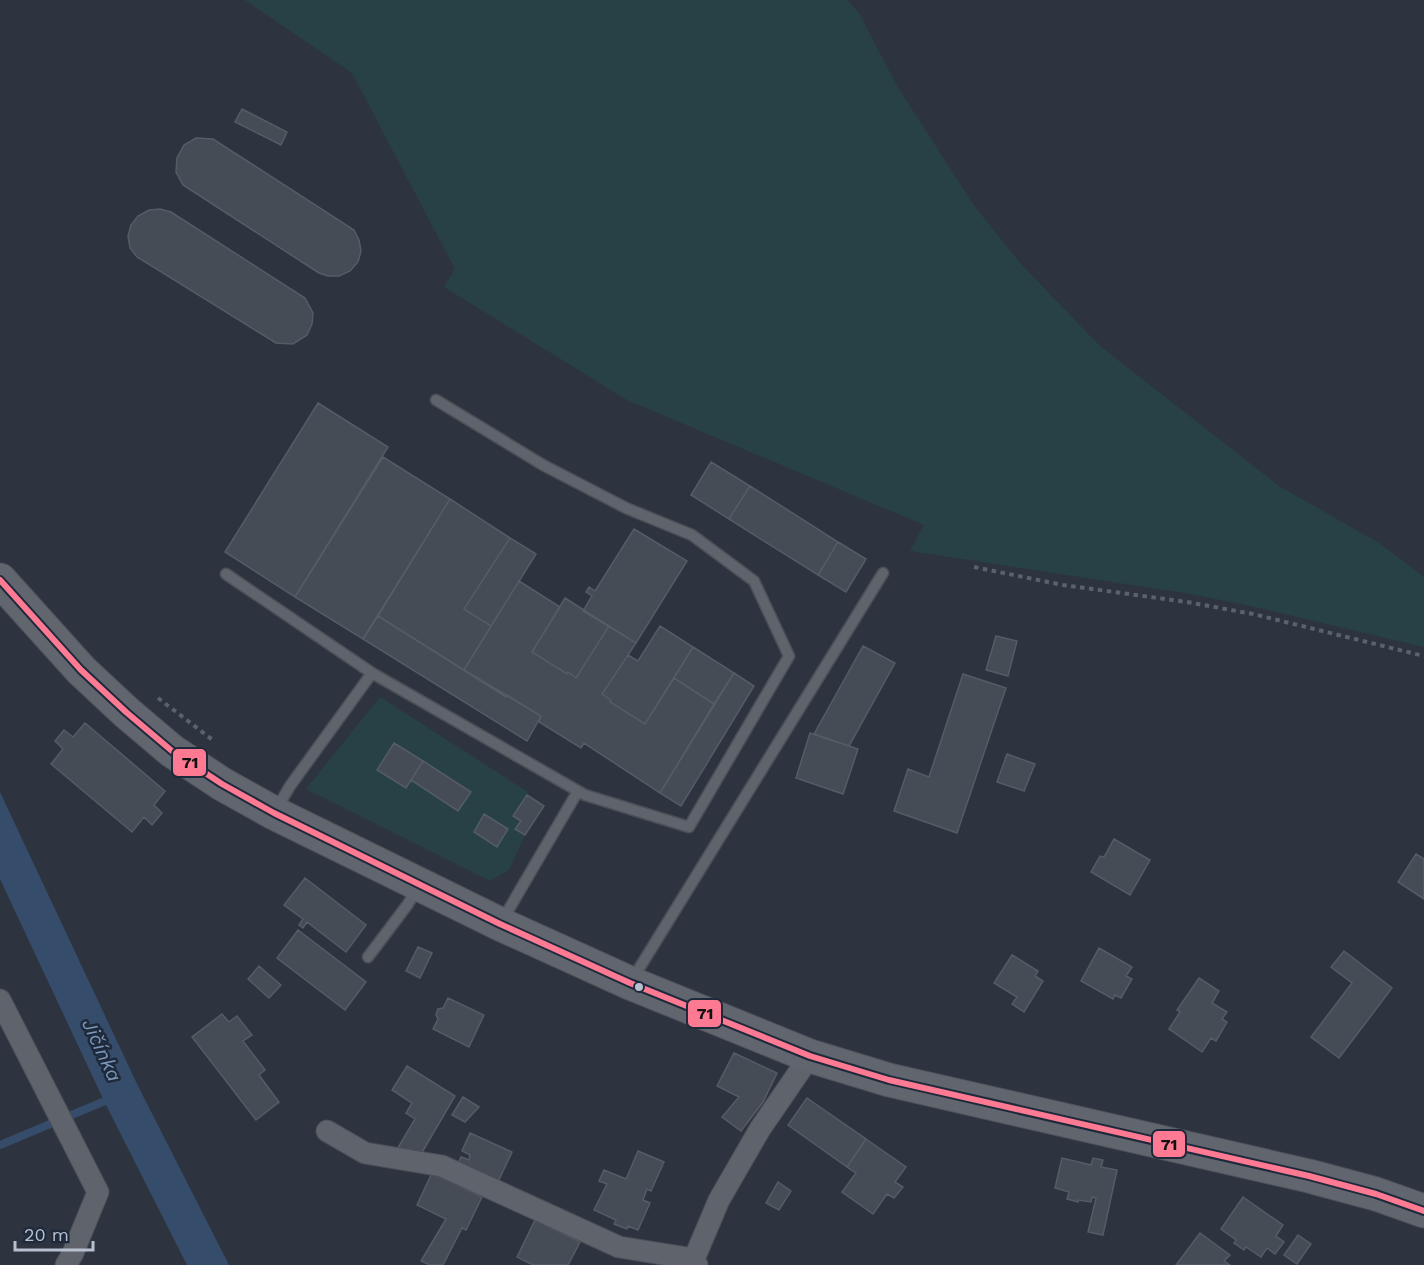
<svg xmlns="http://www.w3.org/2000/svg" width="1424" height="1265" viewBox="0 0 1424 1265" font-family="'Work Sans',sans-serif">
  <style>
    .green { fill: #284146 }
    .water { fill: #364c6b }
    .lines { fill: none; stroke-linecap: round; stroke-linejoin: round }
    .stream { stroke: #364c6b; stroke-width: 8 }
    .building { fill: #464c56; stroke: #555c66; stroke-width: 1.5 }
    .service-casing { stroke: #4a4f57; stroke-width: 13 }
    .minor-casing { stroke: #4a4f57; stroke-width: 23 }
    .primary-casing { stroke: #4b515b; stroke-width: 35 }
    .path { stroke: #5b6269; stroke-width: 4; stroke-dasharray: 4.5 4.5; stroke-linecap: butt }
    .service { stroke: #5e636c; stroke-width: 10 }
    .minor { stroke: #5e636c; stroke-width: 21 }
    .primary { stroke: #60656e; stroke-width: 33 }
    .bus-1-casing { stroke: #1e2a3b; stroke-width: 10 }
    .bus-1 { stroke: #fe7a93; stroke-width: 6 }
    .bus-dot { fill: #b8c0cf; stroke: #1e2a3b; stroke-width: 2 }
    .labels { text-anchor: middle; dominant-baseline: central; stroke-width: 5; stroke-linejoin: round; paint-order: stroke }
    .water-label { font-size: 20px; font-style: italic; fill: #7c96b8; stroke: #1e2a3b }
    .line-badge { stroke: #1e2a3b; stroke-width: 2 }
    .pale-badge-label { font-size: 16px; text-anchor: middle; font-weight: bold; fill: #111 }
  </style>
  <rect width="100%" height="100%" fill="#2d343f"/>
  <path class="green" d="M245 0H847L859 13 897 86 975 207 1020 263 1100 346 1279 486 1379 543 1424 577V647L1255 607 1191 594 910 551 924 525 627 400 444 287 455 269 352 73Z
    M380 697 528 792 527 795 544 806 525 835 509 870 490 881 306 789Z"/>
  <path class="water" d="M0 792 138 1086 229 1265H187L105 1103 0 879Z"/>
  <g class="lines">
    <path class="stream" d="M0 1145 112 1098"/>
  </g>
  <path class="building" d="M242 109 287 132 281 145 235 122Z
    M196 138 213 139 354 230 359 240 361 251 358 262 350 271 339 276H328L319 273 183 185 176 172 177 158 184 145Z
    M160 209 171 212 305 298 313 313 312 324 307 335 293 344 276 343 137 257 130 248 128 236 131 225 138 216 149 210Z
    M318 403 388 447 295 597 225 552Z
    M383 457 450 499 363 639 295 597Z
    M711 462 750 486 729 519 691 495Z
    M750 486 838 542 818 575 729 519Z
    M450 499 510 538 464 609 491 626 464 670 378 616Z
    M634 529 687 561 636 643 583 611 592 596 586 592 589 587 595 591Z
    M510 538 536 554 491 626 464 609Z
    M838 542 866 559 846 592 818 575Z
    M519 581 560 607 532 652 567 674 568 672 576 678 609 626 636 643 602 694 611 700 610 702 645 724 674 678 714 704 660 793 584 743 581 748 539 722 541 716 464 670Z
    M565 598 609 626 576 678 568 672 567 674 532 652Z
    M378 616 506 697 507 695 541 716 527 741 363 639Z
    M660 626 693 647 645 724 610 702 611 700 602 694 628 655 638 661Z
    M996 636 1017 641 1008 676 986 670Z
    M863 646 895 663 849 746 814 734Z
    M693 647 734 673 714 704 674 678Z
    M734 673 754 686 681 806 660 793Z
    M963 674 1006 688 957 833 894 811 908 769 929 777Z
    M85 723 165 791 154 805 162 813 152 825 144 817 132 832 51 764 63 749 55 741 64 730 73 737Z
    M810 733 858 749 843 794 796 778Z
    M394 743 423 761 406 788 377 770Z
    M1007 754 1035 764 1024 791 997 782Z
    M423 761 471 792 458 811 411 780Z
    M527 795 544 806 525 835 515 829 521 821 513 816Z
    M484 814 508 829 497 847 474 832Z
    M1114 839 1150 860 1130 895 1091 872 1100 856 1104 857Z
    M1416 854 1424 859V899L1398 882Z
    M305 878 366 925 346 952 307 922 303 928 299 925 303 919 284 905Z
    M298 930 366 982 345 1010 277 958Z
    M418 947 432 953 420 978 406 971Z
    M1099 948 1132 967 1126 976 1132 979 1121 998 1115 995 1113 999 1081 981Z
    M1344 951 1392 988 1339 1058 1311 1037 1352 983 1331 967Z
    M1012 955 1038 971 1035 976 1043 981 1024 1012 1012 1004 1017 997 994 983Z
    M259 966 281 985 269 998 248 979Z
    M1199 978 1219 991 1212 1003 1227 1012 1222 1019 1227 1022 1216 1041 1211 1038 1202 1052 1169 1029 1180 1012 1177 1010Z
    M448 998 484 1015 469 1047 433 1029 438 1019 436 1015 438 1009 443 1008Z
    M222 1014 229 1022 237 1016 252 1035 243 1041 265 1070 259 1075 279 1102 256 1120 192 1037Z
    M734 1053 777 1073 763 1102 741 1131 722 1117 739 1097 717 1086Z
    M407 1066 455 1096 420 1156 396 1151 415 1119 406 1113 412 1103 392 1090Z
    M463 1097 479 1107 465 1122 452 1115Z
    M807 1098 866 1139 847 1167 788 1125Z
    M470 1133 512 1152 497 1184 457 1166 461 1157 469 1160 470 1155 462 1151Z
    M866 1139 906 1167 895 1182 903 1187 894 1198 887 1194 873 1214 842 1192 856 1173 847 1167Z
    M638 1151 664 1162 651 1191 647 1189 643 1200 650 1203 638 1230 628 1226 627 1229 614 1224 616 1220 594 1210 607 1184 599 1181 604 1170 626 1179Z
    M1062 1158 1091 1165 1093 1158 1103 1160 1101 1167 1117 1170 1103 1235 1088 1232 1096 1198 1092 1197 1091 1202 1078 1200V1202L1067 1199 1069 1192 1055 1188Z
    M432 1173 482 1197 466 1230 462 1228 443 1265H430L421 1261 446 1219 417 1205Z
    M778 1182 791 1191 779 1210 766 1203Z
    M1243 1197 1283 1225 1276 1236 1284 1242 1275 1254 1267 1248 1261 1257 1246 1247 1244 1250 1234 1243 1236 1240 1221 1229Z
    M535 1220 580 1242 568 1265H533L517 1257Z
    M1200 1233 1230 1255 1224 1261 1230 1265H1176Z
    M1298 1235 1311 1244 1297 1264 1284 1255Z"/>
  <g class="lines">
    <defs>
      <path id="service" d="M226 574 372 673 585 795 689 827 789 656 754 581 692 535 626 508 543 465 436 400
        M276 810 290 786 372 673
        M502 921 578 791
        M368 957 408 904 418 887
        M632 980 883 573"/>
      <path id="minor" d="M0 1000 98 1192 73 1253 66 1265
        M327 1131 365 1153 442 1166 619 1247 694 1259
        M697 1265 694 1259 719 1200 760 1129 810 1056"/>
      <path id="primary" d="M0 580 81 670 126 712 172 751 222 784 274 813 500 924 630 983 810 1056 889 1080 1309 1176 1376 1194 1424 1211"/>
    </defs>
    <use href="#service" class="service-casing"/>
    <use href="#minor" class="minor-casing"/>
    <use href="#primary" class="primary-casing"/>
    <path class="path" d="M974 567 1063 585 1187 602 1253 614 1424 656
      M158 698 214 741"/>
    <use href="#service" class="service"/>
    <use href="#minor" class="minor"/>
    <use href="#primary" class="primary"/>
    <defs>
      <path id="bus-1" d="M0 580 81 670 126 712 172 751 222 784 274 813 500 924 630 983 810 1056 889 1080 1309 1176 1376 1194 1424 1211"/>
    </defs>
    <use href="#bus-1" class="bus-1-casing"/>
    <use href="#bus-1" class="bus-1"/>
  </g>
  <circle class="bus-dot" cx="639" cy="987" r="5"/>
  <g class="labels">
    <g class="water-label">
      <text transform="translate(102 1050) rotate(65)">Jičínka</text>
    </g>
  </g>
  <g class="line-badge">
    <rect x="172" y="748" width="35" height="29" rx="6" fill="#fe7a93"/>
    <rect x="687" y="999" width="35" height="29" rx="6" fill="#fe7a93"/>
    <rect x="1152" y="1130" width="34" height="28" rx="6" fill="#fe7a93"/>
  </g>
  <g class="pale-badge-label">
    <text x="190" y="768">71</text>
    <text x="705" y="1019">71</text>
    <text x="1169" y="1150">71</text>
  </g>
  <path d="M15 1241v9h78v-9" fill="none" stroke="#b8c0cf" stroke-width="3"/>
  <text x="24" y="1241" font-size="18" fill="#b8c0cf" stroke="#1e2a3b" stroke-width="4.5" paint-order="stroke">20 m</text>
</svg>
